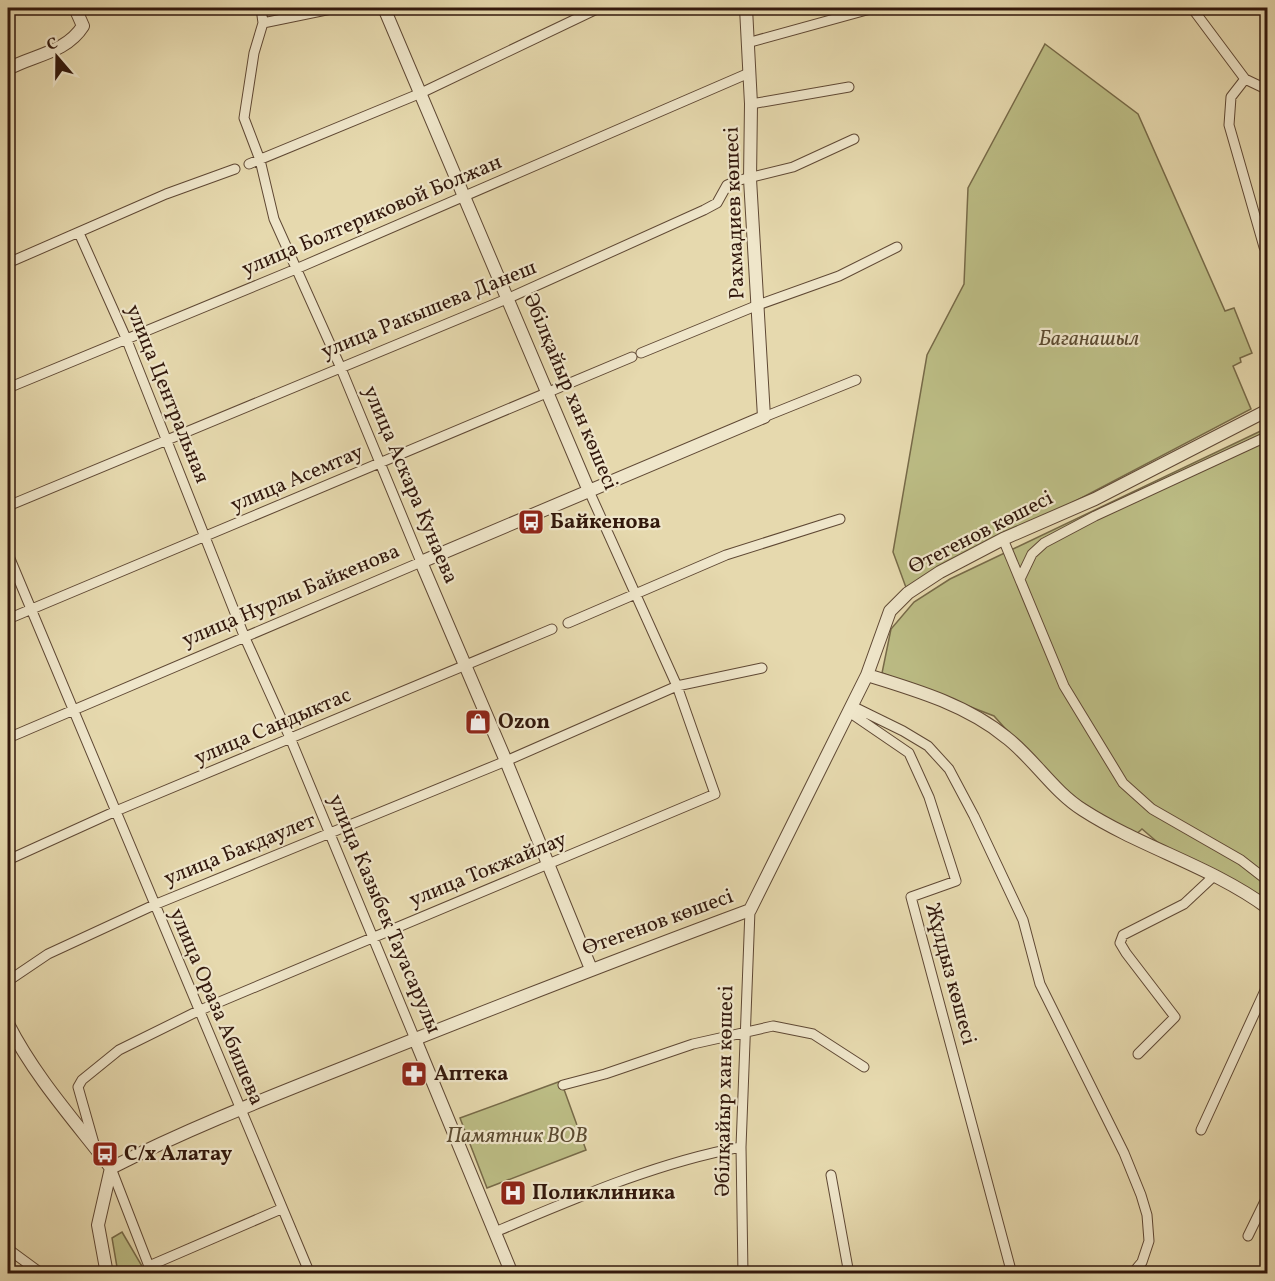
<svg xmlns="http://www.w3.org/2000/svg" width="1275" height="1281" viewBox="0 0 1275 1281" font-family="Vollkorn,serif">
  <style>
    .green { fill: #bcbd85; stroke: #776a48; stroke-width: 1.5 }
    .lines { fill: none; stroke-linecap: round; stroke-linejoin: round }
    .minor-casing { stroke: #5f4834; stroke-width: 11 }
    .tertiary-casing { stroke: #5f4834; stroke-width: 14 }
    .minor { stroke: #efe6ca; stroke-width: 9 }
    .tertiary { stroke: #efe6ca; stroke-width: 12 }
    .labels { text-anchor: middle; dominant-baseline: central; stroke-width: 4.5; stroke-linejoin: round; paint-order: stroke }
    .street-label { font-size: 21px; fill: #32180c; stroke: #efe6ca }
    .park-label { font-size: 21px; font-style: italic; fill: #5b4a30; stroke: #efe6ca }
    .poi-label { font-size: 21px; font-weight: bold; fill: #32180c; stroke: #efe6ca; text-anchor: start }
  </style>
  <rect width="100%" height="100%" fill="#e6d9ae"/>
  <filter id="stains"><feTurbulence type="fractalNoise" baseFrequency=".00333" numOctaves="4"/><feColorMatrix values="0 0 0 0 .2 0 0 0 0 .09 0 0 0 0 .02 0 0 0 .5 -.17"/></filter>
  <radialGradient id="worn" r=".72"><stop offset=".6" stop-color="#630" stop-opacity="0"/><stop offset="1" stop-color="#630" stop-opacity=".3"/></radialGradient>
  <path class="green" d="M1045 44 1138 114 1225 311 1234 308 1252 353 1240 358 1241 362 1233 366 1251 409 1003 539 908 593 893 552 927 355 964 284 968 188Z
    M1267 428V905L1176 858 1142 829 1132 838 1052 781 994 716 882 673 891 629 914 602 950 579Z
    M561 1081 586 1150 487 1188 460 1118Z
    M122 1232 146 1273H118L112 1238Z"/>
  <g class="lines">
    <defs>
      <path id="minor" d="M1192 8 1245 79 1268 90
        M263 23 336 8
        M747 43 874 8
        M1245 79 1231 97 1229 125 1264 247
        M751 104 849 87
        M249 164 421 93 599 8
        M79 233 126 338 245 638 291 740 415 1039
        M8 263 166 194 235 169
        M641 353 758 305 839 276 897 247
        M8 388 296 269 749 73
        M764 417 856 380
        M8 506 509 298 704 210 717 203 727 185 736 181 793 167 854 139
        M1003 539 1064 686 1123 783 1152 809 1241 860 1268 881
        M8 554 310 1274
        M1021 577 1032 554 1044 543 1095 516 1268 436
        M8 619 632 357
        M568 623 726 555 840 519
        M852 706 903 731 928 746 949 769 974 816 1023 920 1040 984 1124 1153 1141 1195 1147 1215 1149 1241 1142 1262 1132 1274
        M849 712 909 753 929 797 956 881 911 897 1012 1274
        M8 738 421 562 340 366 274 219 260 160 244 118 254 53 263 23 261 8
        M8 860 116 811 552 629
        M8 981 48 954 154 905 506 761 677 686 762 668
        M1138 1054 1175 1017 1126 953 1120 943 1123 935 1184 904 1215 875
        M563 1085 605 1074 693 1044 773 1026 813 1034 864 1067
        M1201 1130 1268 984
        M95 1147 78 1087 82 1080 119 1050 198 1011 715 794 677 686 589 491
        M111 1168 152 1274
        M831 1175 849 1274
        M495 1232C576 1198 655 1163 741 1147
        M1248 1236 1268 1195
        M8 1249 42 1274
        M149 1266 281 1209
        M743 1274 741 1147 750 910"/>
      <path id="tertiary" d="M384 8 589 491
        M8 69C33 55 66 53 83 26L75 8
        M867 675C916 690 967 705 1007 738 1034 759 1054 792 1083 810 1142 848 1211 866 1268 908
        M591 969 506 761 421 562 764 417 750 179 751 104 746 8
        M8 1024C35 1077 74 1120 111 1168
        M415 1039 512 1274
        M107 1274 98 1225 111 1168C193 1126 280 1093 365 1059 493 1008 621 958 750 910L867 675 890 611 908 593 940 572 1003 539 1095 499 1268 410"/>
    </defs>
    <use href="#minor" class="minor-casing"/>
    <use href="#tertiary" class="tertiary-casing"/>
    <use href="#minor" class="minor"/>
    <use href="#tertiary" class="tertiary"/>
  </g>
  <defs>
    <symbol id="bus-square" viewBox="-11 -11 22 22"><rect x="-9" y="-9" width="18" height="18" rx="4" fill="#8f2418" stroke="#efe6ca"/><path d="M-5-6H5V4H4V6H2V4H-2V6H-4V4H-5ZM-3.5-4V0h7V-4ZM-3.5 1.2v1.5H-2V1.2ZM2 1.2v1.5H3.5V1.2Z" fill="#fff"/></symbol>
    <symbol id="shop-square" viewBox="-11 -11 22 22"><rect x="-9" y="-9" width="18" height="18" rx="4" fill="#8f2418" stroke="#efe6ca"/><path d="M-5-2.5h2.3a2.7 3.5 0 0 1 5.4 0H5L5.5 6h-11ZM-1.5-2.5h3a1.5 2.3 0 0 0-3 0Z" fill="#fff"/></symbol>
    <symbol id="pharmacy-square" viewBox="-11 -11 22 22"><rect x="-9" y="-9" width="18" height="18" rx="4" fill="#8f2418" stroke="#efe6ca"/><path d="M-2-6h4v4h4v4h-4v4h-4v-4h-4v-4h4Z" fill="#fff"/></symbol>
    <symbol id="hospital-square" viewBox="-11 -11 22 22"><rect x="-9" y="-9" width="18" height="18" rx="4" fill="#8f2418" stroke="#efe6ca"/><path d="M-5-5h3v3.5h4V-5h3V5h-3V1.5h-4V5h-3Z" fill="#fff"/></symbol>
  </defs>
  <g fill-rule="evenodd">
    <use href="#bus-square" x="516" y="507" width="30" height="30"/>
    <use href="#shop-square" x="463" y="707" width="30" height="30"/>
    <use href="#pharmacy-square" x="399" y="1059" width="30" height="30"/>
    <use href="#bus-square" x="90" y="1139" width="30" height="30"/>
    <use href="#hospital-square" x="498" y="1178" width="30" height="30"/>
  </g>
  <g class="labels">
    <g class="street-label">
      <text transform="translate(735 213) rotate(-92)">Рахмадиев көшесі</text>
      <text transform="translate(372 216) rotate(-23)">улица Болтериковой Болжан</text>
      <text transform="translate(429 310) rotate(-22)">улица Ракышева Данеш</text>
      <text transform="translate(570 392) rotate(67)">Әбілқайыр хан көшесі</text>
      <text transform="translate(167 394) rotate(68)">улица Центральная</text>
      <text transform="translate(297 479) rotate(-23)">улица Асемтау</text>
      <text transform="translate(410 485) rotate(67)">улица Аскара Кунаева</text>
      <text transform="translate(981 533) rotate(-27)">Өтегенов көшесі</text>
      <text transform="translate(291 596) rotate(-23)">улица Нурлы Байкенова</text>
      <text transform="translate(273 727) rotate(-23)">улица Сандыктас</text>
      <text transform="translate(240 850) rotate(-22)">улица Бакдаулет</text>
      <text transform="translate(488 870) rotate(-22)">улица Токжайлау</text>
      <text transform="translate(384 914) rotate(67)">улица Казыбек Тауасарулы</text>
      <text transform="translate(658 923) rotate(-20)">Өтегенов көшесі</text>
      <text transform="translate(950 974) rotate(75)">Жұлдыз көшесі</text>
      <text transform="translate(216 1007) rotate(67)">улица Ораза Абишева</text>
      <text transform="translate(725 1091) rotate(-89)">Әбілқайыр хан көшесі</text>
    </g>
    <g class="park-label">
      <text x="1089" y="339">Бағанашыл</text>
      <text x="517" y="1136">Памятник ВОВ</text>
    </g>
    <g class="poi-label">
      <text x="550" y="522">Байкенова</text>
      <text x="498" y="722">Ozon</text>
      <text x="434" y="1074">Аптека</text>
      <text x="124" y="1154">С/х Алатау</text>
      <text x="532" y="1193">Поликлиника</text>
    </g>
  </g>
  <rect width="1275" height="1281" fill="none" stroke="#e6d9ae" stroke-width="30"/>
  <rect x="9" y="9" width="1257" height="1263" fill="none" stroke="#32180c" stroke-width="3"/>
  <rect x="15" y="15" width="1245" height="1251" fill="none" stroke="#32180c" stroke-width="1.5"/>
  <g transform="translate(57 57) rotate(340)" stroke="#efe6ca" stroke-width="4.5" paint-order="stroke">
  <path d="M0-4.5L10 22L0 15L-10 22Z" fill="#32180c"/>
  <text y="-9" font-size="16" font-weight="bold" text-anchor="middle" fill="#32180c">С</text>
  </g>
  <rect width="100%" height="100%" filter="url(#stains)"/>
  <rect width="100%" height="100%" fill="url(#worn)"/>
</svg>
